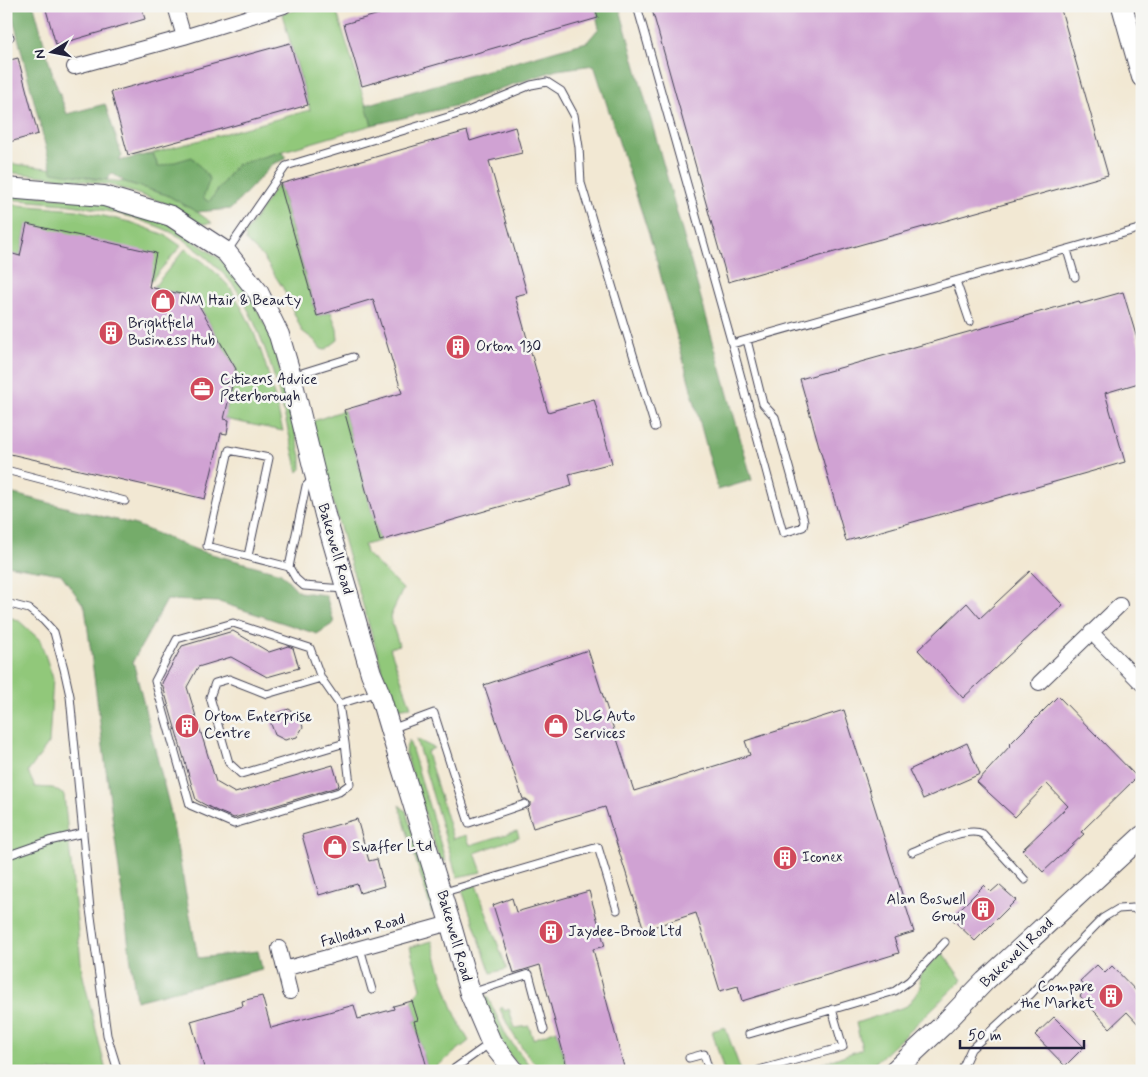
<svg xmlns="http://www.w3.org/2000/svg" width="1148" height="1077" viewBox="0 0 1148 1077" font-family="Mynerve,sans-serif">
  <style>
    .green { fill: #91c87a; stroke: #5a755a }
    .forest { fill: #74ac6a; stroke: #4b6752 }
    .building { fill: #d0a2d3 }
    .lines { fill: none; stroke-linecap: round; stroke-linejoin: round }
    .lane-casing { stroke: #414052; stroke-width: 9 }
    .street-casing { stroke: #414052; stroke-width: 16 }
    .secondary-casing { stroke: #414052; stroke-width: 22 }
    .lane { stroke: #fff; stroke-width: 7 }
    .street { stroke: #fff; stroke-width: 14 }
    .secondary { stroke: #fff; stroke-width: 20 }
    .labels { text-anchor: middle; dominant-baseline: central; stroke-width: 5; stroke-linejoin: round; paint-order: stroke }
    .poi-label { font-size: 15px; fill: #22223b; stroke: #f6f6f2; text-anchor: start }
    .street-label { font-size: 15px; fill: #22223b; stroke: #f6f6f2 }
  </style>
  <rect width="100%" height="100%" fill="#f6f6f2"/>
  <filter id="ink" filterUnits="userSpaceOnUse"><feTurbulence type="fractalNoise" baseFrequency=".02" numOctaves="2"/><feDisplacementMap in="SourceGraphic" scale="10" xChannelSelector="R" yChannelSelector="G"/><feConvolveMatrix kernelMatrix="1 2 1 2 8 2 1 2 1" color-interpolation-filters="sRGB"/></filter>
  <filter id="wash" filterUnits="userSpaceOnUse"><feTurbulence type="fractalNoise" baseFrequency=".0096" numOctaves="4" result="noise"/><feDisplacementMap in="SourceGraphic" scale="20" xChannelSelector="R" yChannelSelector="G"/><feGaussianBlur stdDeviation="1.12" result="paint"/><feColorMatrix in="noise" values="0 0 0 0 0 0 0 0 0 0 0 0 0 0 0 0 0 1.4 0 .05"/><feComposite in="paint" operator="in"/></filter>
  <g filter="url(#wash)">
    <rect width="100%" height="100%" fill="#f2e8d3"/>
    <path class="green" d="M309 6H335L372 125 236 165 209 202 158 167 153 153 310 110 282 14Z
      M6 163 63 170 94 179 125 182 167 195 197 212 212 223 202 224 171 205 110 185 79 180 6 172Z
      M279 184 317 316 331 312 337 329 338 340 325 350 321 349 314 340 302 331 283 288 263 257 246 241 245 234 273 191Z
      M6 193 99 201 165 221 220 259 249 294 268 330 276 353 301 456V469L298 472C283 410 271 345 237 290 227 276 213 263 200 252 194 248 188 242 182 238 163 227 133 217 111 212 77 204 41 202 6 199Z
      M6 204 77 210 130 222 165 235 181 246 149 283 27 225 20 256 6 252Z
      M185 249C202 260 218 273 231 289 234 294 237 300 240 305 263 344 272 388 283 431L224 419 236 369 194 297 153 288Z
      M344 410 380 541 364 545 366 553 403 589 390 617 399 645 390 648 411 707 394 709 345 545 311 422Z
      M6 616 18 620 40 640 53 678 49 743 28 772 35 787 53 788 64 795 82 972 106 1071H6Z
      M416 739 434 748 427 752 453 839 466 835 470 845 517 831 519 837 475 853 482 872 457 877Z
      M409 740 446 862 439 858 405 751Z
      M399 805 406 811 435 907 432 913Z
      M476 885 507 969 491 973 462 890Z
      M432 941C442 975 450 1010 469 1041L431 1071H428L414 1021 418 1020 412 1001 421 988 410 947Z
      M942 952 962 980 904 1036 866 1071H801L862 1049 856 1023 907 1006 921 987 919 976Z
      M487 996 507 1037 534 1071H522L497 1038 483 998Z
      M502 1007 505 1011 509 1009 515 1028 529 1026 533 1039 557 1030 568 1071H542C523 1052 511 1033 500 1009Z
      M725 1027 741 1071H724L712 1031Z"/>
    <path class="forest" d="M10 6H34L53 76 67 114 105 104 122 156 119 161 153 153 158 167 192 157 210 179 203 198 209 202 236 165 283 151 286 159 273 164 231 209 197 212 167 195 125 182 112 173 107 180 52 172Z
      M594 6H619L752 480 718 490 653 247 594 65 557 70 499 89 455 106 372 125 366 105 557 50 587 42 599 28Z
      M6 492 136 525 197 550 281 573 299 592 326 595 334 623 317 634 219 602 167 600 133 661 170 809 198 958 258 951 262 969 136 1001 85 607 61 574 6 565Z"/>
    <g id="blocks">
      <path class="building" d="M45 6H141L145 19 56 45Z
        M407 6H595L598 18 362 86 344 24Z
        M651 6H1060L1108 175 728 282Z
        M290 43 308 105 128 155 111 92Z
        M18 58 38 134 6 143V61Z
        M515 127 522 153 489 161 527 293 515 296 548 412 594 399 612 463 569 474 572 486 380 541 344 410 402 393 373 299 317 316 280 185V184L467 131 470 141Z
        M27 224 156 253 149 287 194 297 236 369 224 419 229 420 227 434 221 433 205 499 6 453V252L20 256Z
        M1123 292 1142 355V382L1105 393 1125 462 846 541 800 379 1079 301 1080 304Z
        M1030 571 1063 605 963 698 918 650 967 603 980 618Z
        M233 631 269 652 288 646 293 648 299 668 267 677 231 657 198 667 187 687 216 782 235 793 333 765 339 785 337 787 234 818 217 811 196 800 162 683 182 646Z
        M588 650 634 791 750 755 745 741 844 710 914 932 894 938 899 953 742 1001 738 986 720 991 696 913 644 930 605 807 533 828 527 809 530 806V802L526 799H523L484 685Z
        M1058 696 1137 777 1081 832 1084 834 1043 872 1022 850 1068 806 1047 784 1015 817 977 782 1010 746 1009 745Z
        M289 709 299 716 303 727 297 737 285 740 275 735 271 724 277 713Z
        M967 743 980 774 923 799 909 770Z
        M357 819 369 861 377 859 384 886 360 893 357 884 319 895 302 835Z
        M984 885 991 892 999 885 1016 900 975 941 951 918Z
        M589 891 605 946 593 949 625 1071H568L540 965 514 973 493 905 512 898 516 912Z
        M1097 965 1105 973 1112 966 1142 997V1028L1127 1012 1110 1028 1080 996 1087 989 1080 981Z
        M262 996 271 1028 354 1005 358 1019 394 1009 393 1006 412 1001 418 1020 414 1021 428 1071H205L191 1021 243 1006 242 1001Z
        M1054 1017 1084 1047 1065 1066 1035 1035Z"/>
    </g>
  </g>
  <g filter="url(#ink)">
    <use href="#blocks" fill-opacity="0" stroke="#414052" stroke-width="1"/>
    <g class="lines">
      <defs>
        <path id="lane" d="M637 6 732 344 783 533 803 527 804 521 775 417 763 404 747 340
          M6 38 10 37
          M228 250 286 166 468 111 531 85 547 82 561 91 574 115 579 147 581 183 655 427
          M1067 250 1075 277
          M956 281 970 322
          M732 344 1142 228
          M292 376 353 357
          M6 470 125 501
          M248 556 269 458 229 450 207 546 289 567 296 579 304 586 344 589
          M289 567 306 486 313 479
          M6 603 29 609 43 620 54 632 64 669 70 696 90 909 107 1035 118 1071
          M321 678 267 694 229 679 215 683 210 697 229 763 241 774 345 743 339 704 378 692
          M339 704 321 678 310 648 233 623 177 639 155 681 190 805 234 824 339 792 350 784 345 743
          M391 729 434 713 469 823 525 804
          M912 852C930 845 966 826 983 834L1025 880
          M6 856 49 841 83 833
          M441 893 598 847 617 910
          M360 948 372 990
          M471 993 529 974 544 1030
          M749 1034 895 991 909 981 945 942
          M689 1058 704 1054 709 1071
          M759 1070 843 1047 832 1009
          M451 1071 489 1044
          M961 1071 971 1049 1031 994 1061 961 1103 918 1118 909 1133 908 1142 914"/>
        <path id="street" d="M175 6 184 37
          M74 67 184 37 284 6
          M1091 632 1142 684
          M1039 683 1120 605
          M279 948 290 992
          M284 969 450 923"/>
        <path id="secondary" d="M1122 6 1142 77
          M6 188 104 196 171 216 226 252 258 292 279 335 291 376 325 515 371 673 379 692 390 729 452 929 470 993 491 1042 514 1071
          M894 1071 942 1026 985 981 1142 836"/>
      </defs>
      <use href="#lane" class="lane-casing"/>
      <use href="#street" class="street-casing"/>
      <use href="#secondary" class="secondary-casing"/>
      <use href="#lane" class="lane"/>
      <use href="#street" class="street"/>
      <use href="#secondary" class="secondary"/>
    </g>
  </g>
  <defs>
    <symbol id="shop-disc" viewBox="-11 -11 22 22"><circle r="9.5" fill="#d1495b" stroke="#f6f6f2"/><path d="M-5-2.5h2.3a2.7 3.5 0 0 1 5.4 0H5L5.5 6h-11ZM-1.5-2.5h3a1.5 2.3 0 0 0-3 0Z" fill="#fff"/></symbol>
    <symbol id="building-disc" viewBox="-11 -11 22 22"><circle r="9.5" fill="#d1495b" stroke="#f6f6f2"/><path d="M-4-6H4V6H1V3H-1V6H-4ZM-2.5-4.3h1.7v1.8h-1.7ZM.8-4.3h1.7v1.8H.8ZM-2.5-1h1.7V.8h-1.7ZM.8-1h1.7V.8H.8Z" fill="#fff"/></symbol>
    <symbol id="office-disc" viewBox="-11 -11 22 22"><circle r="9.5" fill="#d1495b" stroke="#f6f6f2"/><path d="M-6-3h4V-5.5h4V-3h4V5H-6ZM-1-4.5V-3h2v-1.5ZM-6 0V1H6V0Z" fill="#fff"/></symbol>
  </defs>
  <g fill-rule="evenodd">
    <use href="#shop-disc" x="149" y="287" width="28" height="28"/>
    <use href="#building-disc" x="97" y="319" width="28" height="28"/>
    <use href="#building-disc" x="444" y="333" width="28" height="28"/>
    <use href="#office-disc" x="188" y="375" width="28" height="28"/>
    <use href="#building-disc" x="173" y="712" width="28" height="28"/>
    <use href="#shop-disc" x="542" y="712" width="28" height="28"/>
    <use href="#shop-disc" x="321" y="833" width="28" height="28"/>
    <use href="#building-disc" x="771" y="844" width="28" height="28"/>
    <use href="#building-disc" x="969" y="895" width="28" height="28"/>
    <use href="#building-disc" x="537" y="918" width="28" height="28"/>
    <use href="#building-disc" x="1097" y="982" width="28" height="28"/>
  </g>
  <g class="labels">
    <g class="poi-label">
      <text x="180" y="301">NM Hair &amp; Beauty</text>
      <text x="128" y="324">Brightfield<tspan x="128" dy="17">Business Hub</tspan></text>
      <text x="476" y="347">Orton 130</text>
      <text x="220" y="380">Citizens Advice<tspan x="220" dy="17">Peterborough</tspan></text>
      <text x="204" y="717">Orton Enterprise<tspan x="204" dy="17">Centre</tspan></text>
      <text x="574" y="717">DLG Auto<tspan x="574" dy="17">Services</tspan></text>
      <text x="352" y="847">Swaffer Ltd</text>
      <text x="802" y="858">Iconex</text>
      <text x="966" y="900" text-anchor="end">Alan Boswell<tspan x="966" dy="17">Group</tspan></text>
      <text x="568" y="932">Jaydee-Brook Ltd</text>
      <text x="1094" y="987" text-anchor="end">Compare<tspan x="1094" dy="17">the Market</tspan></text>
    </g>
    <g class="street-label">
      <text transform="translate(335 549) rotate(74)">Bakewell Road</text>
      <text transform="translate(363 931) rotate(-16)">Fallodan Road</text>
      <text transform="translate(454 936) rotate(74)">Bakewell Road</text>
      <text transform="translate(1017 953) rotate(-43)">Bakewell Road</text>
    </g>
  </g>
  <rect width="1148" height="1077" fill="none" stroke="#f6f6f2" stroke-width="25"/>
  <g transform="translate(52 52) rotate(260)" stroke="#f6f6f2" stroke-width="4" paint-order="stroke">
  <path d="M0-4L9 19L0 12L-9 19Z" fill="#22223b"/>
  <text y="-8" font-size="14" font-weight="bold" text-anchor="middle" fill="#22223b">N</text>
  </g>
  <path d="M960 1040v8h124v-8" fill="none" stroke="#22223b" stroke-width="2.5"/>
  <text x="968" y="1040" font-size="15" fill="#22223b" stroke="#f6f6f2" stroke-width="4" paint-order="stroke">50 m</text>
</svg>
